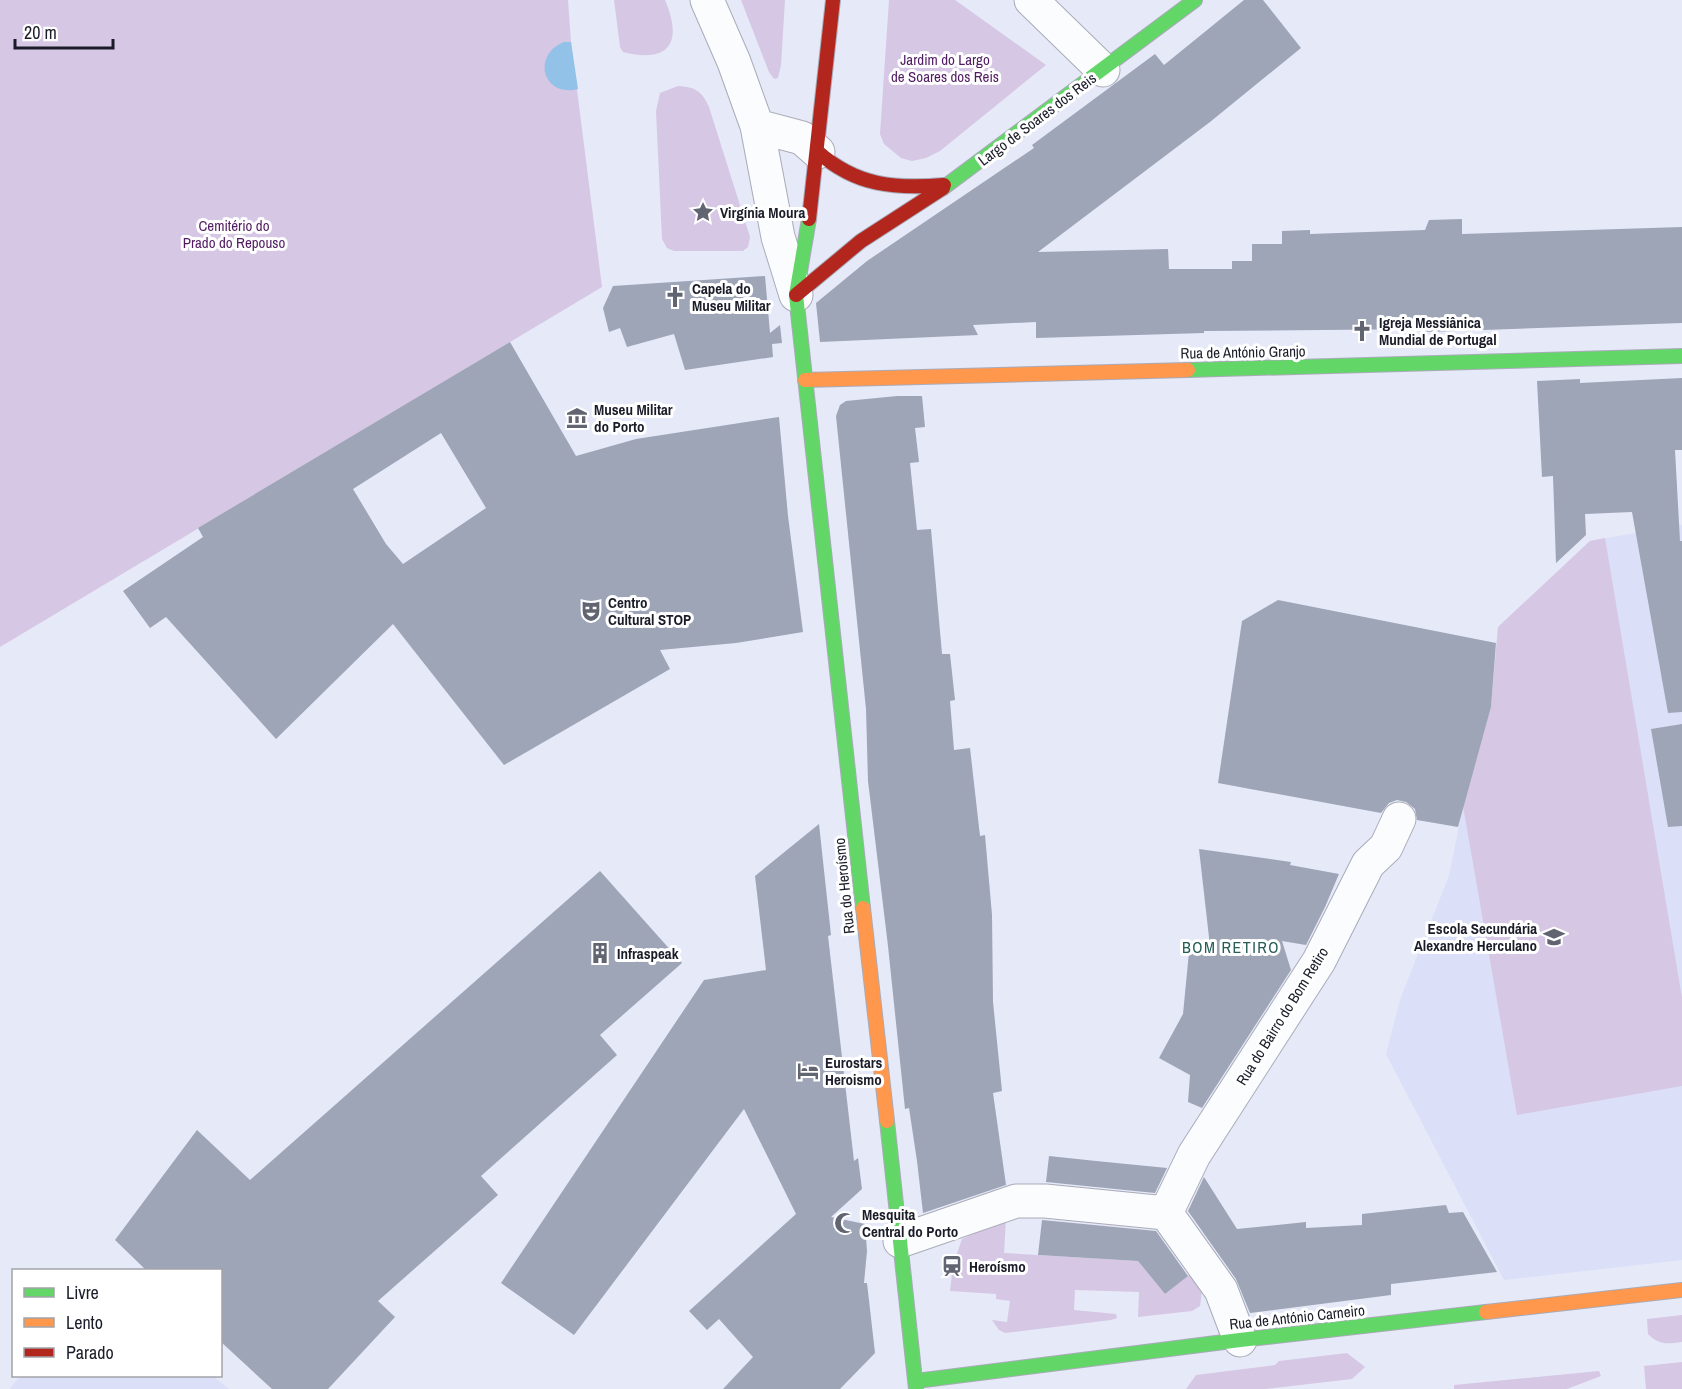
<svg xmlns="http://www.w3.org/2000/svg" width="1682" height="1389" viewBox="0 0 1682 1389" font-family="'Archivo Narrow',sans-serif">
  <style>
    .built { fill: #dbdff8 }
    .green { fill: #d6c7e4 }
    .water { fill: #92c2e7 }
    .building { fill: #9da5b7; fill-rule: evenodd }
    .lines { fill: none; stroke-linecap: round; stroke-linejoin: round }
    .street-casing { stroke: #a9abb8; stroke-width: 35 }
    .fast-casing { stroke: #a9abb8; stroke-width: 16 }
    .slow-casing { stroke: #a9abb8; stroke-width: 16 }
    .jam-casing { stroke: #a9abb8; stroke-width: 16 }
    .street { stroke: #fbfcfe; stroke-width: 33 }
    .fast { stroke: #63d668; stroke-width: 14 }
    .slow { stroke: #ff974d; stroke-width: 14 }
    .jam { stroke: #b3261e; stroke-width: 14 }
    .labels { text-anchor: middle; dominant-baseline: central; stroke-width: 6; stroke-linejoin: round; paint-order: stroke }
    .park-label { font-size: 15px; fill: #511c63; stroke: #fff }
    .street-label { font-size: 15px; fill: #1a1c28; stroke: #fff }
    .poi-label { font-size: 15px; font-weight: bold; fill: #1a1c28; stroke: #fff; text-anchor: start }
    .neighbourhood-label { font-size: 16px; letter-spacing: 1.5px; fill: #255c54; stroke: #fff }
  </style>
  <rect width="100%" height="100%" fill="#e6e9f8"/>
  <path class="built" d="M1682 525V1260L1504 1280 1386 1054 1401 997 1449 876 1463 806 1491 707 1498 627 1590 541Z
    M20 1376H213L229 1389H10Z"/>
  <path class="green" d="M0 0H568L571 42 602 287 0 647Z
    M614 0H665C683 42 670 64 623 52L620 47Z
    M741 0H785L781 65 778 78 774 79 769 72Z
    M889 0H955L1046 65 940 151 926 158 912 161 901 158 884 144 880 134Z
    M678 86C695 87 702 91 709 107L750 237 748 247 743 251H674L667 248 662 239 656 111 660 93Z
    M1605 538 1682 998V1086L1517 1115 1463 806 1491 707 1498 627 1590 541Z
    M1006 1219 1004 1253 1138 1261 1165 1294 1189 1275 1202 1290 1200 1306 1192 1311 1138 1317 1139 1292 1075 1290 1074 1310 1116 1314 1117 1318 1111 1320 1005 1333 999 1330 992 1320 1007 1322 1010 1301 996 1299V1294L950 1291 953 1265 962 1239Z
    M1682 1315V1342C1667 1344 1659 1345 1648 1334L1647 1319Z
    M1347 1353 1365 1367 1352 1379 1265 1389H1186L1196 1375 1275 1365 1279 1361Z
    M1682 1362V1389H1646L1644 1366Z
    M1599 1371 1601 1376 1567 1389H1454V1385Z"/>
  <path class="water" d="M564 42H571L578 89C543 98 531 55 564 42Z"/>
  <path class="building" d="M1244 0H1263L1301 48 1210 122 1038 252 1168 249 1169 269H1232V261H1252V244H1282V231L1310 230V234L1425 230 1429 220 1462 219V234L1682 227V323L1425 332V329L1204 331V333L1036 338V322L973 325 978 335 820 342 816 303 867 261 1034 148 1032 145 1155 54 1164 65Z
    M765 276 770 333 780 325 782 343 772 344 773 357 685 370 674 334 627 347 620 328 609 332 603 308 613 286Z
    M510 342 576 456 636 439 779 417 788 516 803 632 736 643 660 650 670 669 504 765 393 624 276 739 166 617 150 628 123 591 203 537 198 528ZM441 433 486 508 403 564 386 544 353 489Z
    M1682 378V450H1675L1680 541H1682V712L1668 713 1632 512 1585 514 1586 535 1556 563 1553 476 1542 477 1537 381 1580 379V383Z
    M897 396H922L925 427 915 428 919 462 910 463 917 530 931 529 942 654H950L955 700 950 701 954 750 970 748 980 836 985 835 992 915 993 1002 1002 1091 993 1093 1006 1185 923 1213 917 1161 909 1108 905 1109 888 946 868 781 866 709 836 416 840 405 846 401Z
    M1278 600 1496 643 1491 707 1458 827 1417 820 1415 809 1406 802 1397 800 1389 803 1381 813 1218 783 1242 621Z
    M1682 724V826L1668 827 1651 729Z
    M819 824 831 935 828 936 854 1161 858 1158 862 1189 831 1217 865 1224 867 1251 864 1283H867L875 1353 840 1389H723L753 1357 719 1319 707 1330 689 1311 796 1214 744 1109 574 1335 501 1283 704 980 766 970 755 876Z
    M1199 849 1291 862 1290 865 1339 874 1325 907 1306 945 1282 941 1291 970 1202 1108 1188 1102 1190 1075 1159 1058 1183 1014 1189 952 1211 955Z
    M600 871 682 963 600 1035 617 1055 481 1176 498 1195 378 1301 395 1317 328 1389H272L220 1341V1270H146L115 1240 197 1130 250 1180Z
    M1049 1156 1096 1161 1167 1168 1155 1193 1046 1182Z
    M1204 1177 1237 1229 1306 1222V1228L1362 1225V1214L1446 1205 1449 1213 1463 1212 1497 1272 1391 1284V1295L1250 1313 1236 1279 1188 1211Z
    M1042 1220 1156 1231 1188 1276 1165 1294 1138 1261 1038 1255Z"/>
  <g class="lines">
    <defs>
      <path id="street" d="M707 0 734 62 757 126 778 237 796 295
        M1031 0 1103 70
        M757 126 802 138 818 152
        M1166 1213 1194 1155 1319 961 1368 864 1386 847 1399 819
        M900 1241 1016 1201H1045L1166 1213 1221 1290 1240 1340"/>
      <path id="fast" d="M943 188 1195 0
        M809 219 796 295 863 908
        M1188 370 1682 356
        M887 1121 916 1389
        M916 1381 1240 1340 1486 1312"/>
      <path id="slow" d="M805 380 1188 370
        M863 908 887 1121
        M1486 1312 1682 1290"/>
      <path id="jam" d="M818 152C856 186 895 189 944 185
        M809 219 833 0
        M796 295 861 241 943 188"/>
    </defs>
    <use href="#street" class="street-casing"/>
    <use href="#fast" class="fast-casing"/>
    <use href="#slow" class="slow-casing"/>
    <use href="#jam" class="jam-casing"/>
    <use href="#street" class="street"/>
    <use href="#fast" class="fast"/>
    <use href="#slow" class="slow"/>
    <use href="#jam" class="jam"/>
  </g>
  <defs>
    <symbol id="sight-bare" viewBox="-9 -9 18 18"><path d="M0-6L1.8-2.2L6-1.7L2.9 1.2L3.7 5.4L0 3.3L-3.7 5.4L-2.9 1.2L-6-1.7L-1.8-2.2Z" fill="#616471" stroke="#fff" stroke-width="2.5" paint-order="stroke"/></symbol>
    <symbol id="church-bare" viewBox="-9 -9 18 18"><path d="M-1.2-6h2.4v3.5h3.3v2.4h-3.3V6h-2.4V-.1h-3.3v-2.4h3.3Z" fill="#616471" stroke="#fff" stroke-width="2.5" paint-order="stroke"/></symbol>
    <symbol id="museum-bare" viewBox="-9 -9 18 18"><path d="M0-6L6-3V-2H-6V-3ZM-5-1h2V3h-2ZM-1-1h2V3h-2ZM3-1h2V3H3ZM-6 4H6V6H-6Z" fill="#616471" stroke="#fff" stroke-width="2.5" paint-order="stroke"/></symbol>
    <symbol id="theatre-bare" viewBox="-9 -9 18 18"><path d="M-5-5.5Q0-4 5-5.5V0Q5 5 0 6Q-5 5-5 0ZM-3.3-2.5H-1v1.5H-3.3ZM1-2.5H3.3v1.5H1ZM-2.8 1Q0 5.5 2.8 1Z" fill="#616471" stroke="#fff" stroke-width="2.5" paint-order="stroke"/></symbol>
    <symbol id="school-bare" viewBox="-9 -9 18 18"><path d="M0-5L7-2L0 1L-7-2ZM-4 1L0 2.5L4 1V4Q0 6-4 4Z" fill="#616471" stroke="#fff" stroke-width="2.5" paint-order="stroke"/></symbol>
    <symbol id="building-bare" viewBox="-9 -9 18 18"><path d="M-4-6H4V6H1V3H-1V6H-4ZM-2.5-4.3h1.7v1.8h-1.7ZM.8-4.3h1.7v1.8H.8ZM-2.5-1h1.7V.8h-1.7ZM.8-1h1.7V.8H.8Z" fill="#616471" stroke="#fff" stroke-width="2.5" paint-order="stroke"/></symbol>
    <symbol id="hotel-bare" viewBox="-9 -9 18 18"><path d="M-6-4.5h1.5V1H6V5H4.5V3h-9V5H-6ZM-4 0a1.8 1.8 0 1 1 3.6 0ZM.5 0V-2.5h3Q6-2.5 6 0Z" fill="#616471" stroke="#fff" stroke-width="2.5" paint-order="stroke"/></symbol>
    <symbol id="mosque-bare" viewBox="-9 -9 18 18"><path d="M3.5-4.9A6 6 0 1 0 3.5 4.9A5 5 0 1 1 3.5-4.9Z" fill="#616471" stroke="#fff" stroke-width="2.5" paint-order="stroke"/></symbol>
    <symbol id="station-bare" viewBox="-9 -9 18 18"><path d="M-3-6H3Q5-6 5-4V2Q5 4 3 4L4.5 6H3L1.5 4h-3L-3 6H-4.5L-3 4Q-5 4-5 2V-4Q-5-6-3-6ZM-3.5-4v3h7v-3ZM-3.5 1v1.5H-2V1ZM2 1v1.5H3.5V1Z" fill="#616471" stroke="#fff" stroke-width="2.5" paint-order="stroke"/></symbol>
  </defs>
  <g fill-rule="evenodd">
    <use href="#sight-bare" x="688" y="197" width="30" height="30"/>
    <use href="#church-bare" x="660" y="282" width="30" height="30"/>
    <use href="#church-bare" x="1347" y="316" width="30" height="30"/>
    <use href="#museum-bare" x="562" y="403" width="30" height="30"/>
    <use href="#theatre-bare" x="576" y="596" width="30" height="30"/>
    <use href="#school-bare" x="1539" y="922" width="30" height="30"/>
    <use href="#building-bare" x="585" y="938" width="30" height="30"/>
    <use href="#hotel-bare" x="793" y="1056" width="30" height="30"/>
    <use href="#mosque-bare" x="830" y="1208" width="30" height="30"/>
    <use href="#station-bare" x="937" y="1251" width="30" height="30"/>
  </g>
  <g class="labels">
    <g class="park-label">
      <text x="945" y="59">Jardim do Largo<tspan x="945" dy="17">de Soares dos Reis</tspan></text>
      <text x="234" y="225">Cemitério do<tspan x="234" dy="17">Prado do Repouso</tspan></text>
    </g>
    <g class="street-label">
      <text transform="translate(1037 119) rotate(-37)">Largo de Soares dos Reis</text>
      <text transform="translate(1243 352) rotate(-1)">Rua de António Granjo</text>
      <text transform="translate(844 886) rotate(-96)">Rua do Heroísmo</text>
      <text transform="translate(1282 1016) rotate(-58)">Rua do Bairro do Bom Retiro</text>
      <text transform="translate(1297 1317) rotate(-6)">Rua de António Carneiro</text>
    </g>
    <g class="poi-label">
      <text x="720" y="212">Virgínia Moura</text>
      <text x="692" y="288">Capela do<tspan x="692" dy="17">Museu Militar</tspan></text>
      <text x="1379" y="322">Igreja Messiânica<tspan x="1379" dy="17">Mundial de Portugal</tspan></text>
      <text x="594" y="409">Museu Militar<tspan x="594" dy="17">do Porto</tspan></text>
      <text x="608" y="602">Centro<tspan x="608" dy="17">Cultural STOP</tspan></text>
      <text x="1537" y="928" text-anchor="end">Escola Secundária<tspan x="1537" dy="17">Alexandre Herculano</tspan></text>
      <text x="617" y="953">Infraspeak</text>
      <text x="825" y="1062">Eurostars<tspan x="825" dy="17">Heroismo</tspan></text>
      <text x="862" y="1214">Mesquita<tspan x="862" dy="17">Central do Porto</tspan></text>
      <text x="969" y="1266">Heroísmo</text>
    </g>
    <g class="neighbourhood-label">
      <text x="1231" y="947">BOM RETIRO</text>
    </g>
  </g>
  <rect x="12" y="1269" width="210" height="108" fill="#ffffff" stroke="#a3a4a9" stroke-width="1.5"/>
  <rect x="24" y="1288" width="30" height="9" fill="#63d668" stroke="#a3a4a9" stroke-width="1.5"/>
  <text x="66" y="1299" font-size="18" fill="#1a1c28">Livre</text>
  <rect x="24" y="1318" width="30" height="9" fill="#ff974d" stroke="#a3a4a9" stroke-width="1.5"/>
  <text x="66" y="1329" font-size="18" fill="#1a1c28">Lento</text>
  <rect x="24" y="1348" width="30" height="9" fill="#b3261e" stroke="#a3a4a9" stroke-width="1.5"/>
  <text x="66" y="1359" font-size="18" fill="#1a1c28">Parado</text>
  <path d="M15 39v9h98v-9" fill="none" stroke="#1a1c28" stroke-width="3"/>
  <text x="24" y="39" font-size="18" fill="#1a1c28" stroke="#ffffff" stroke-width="4.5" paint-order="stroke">20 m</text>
</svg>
